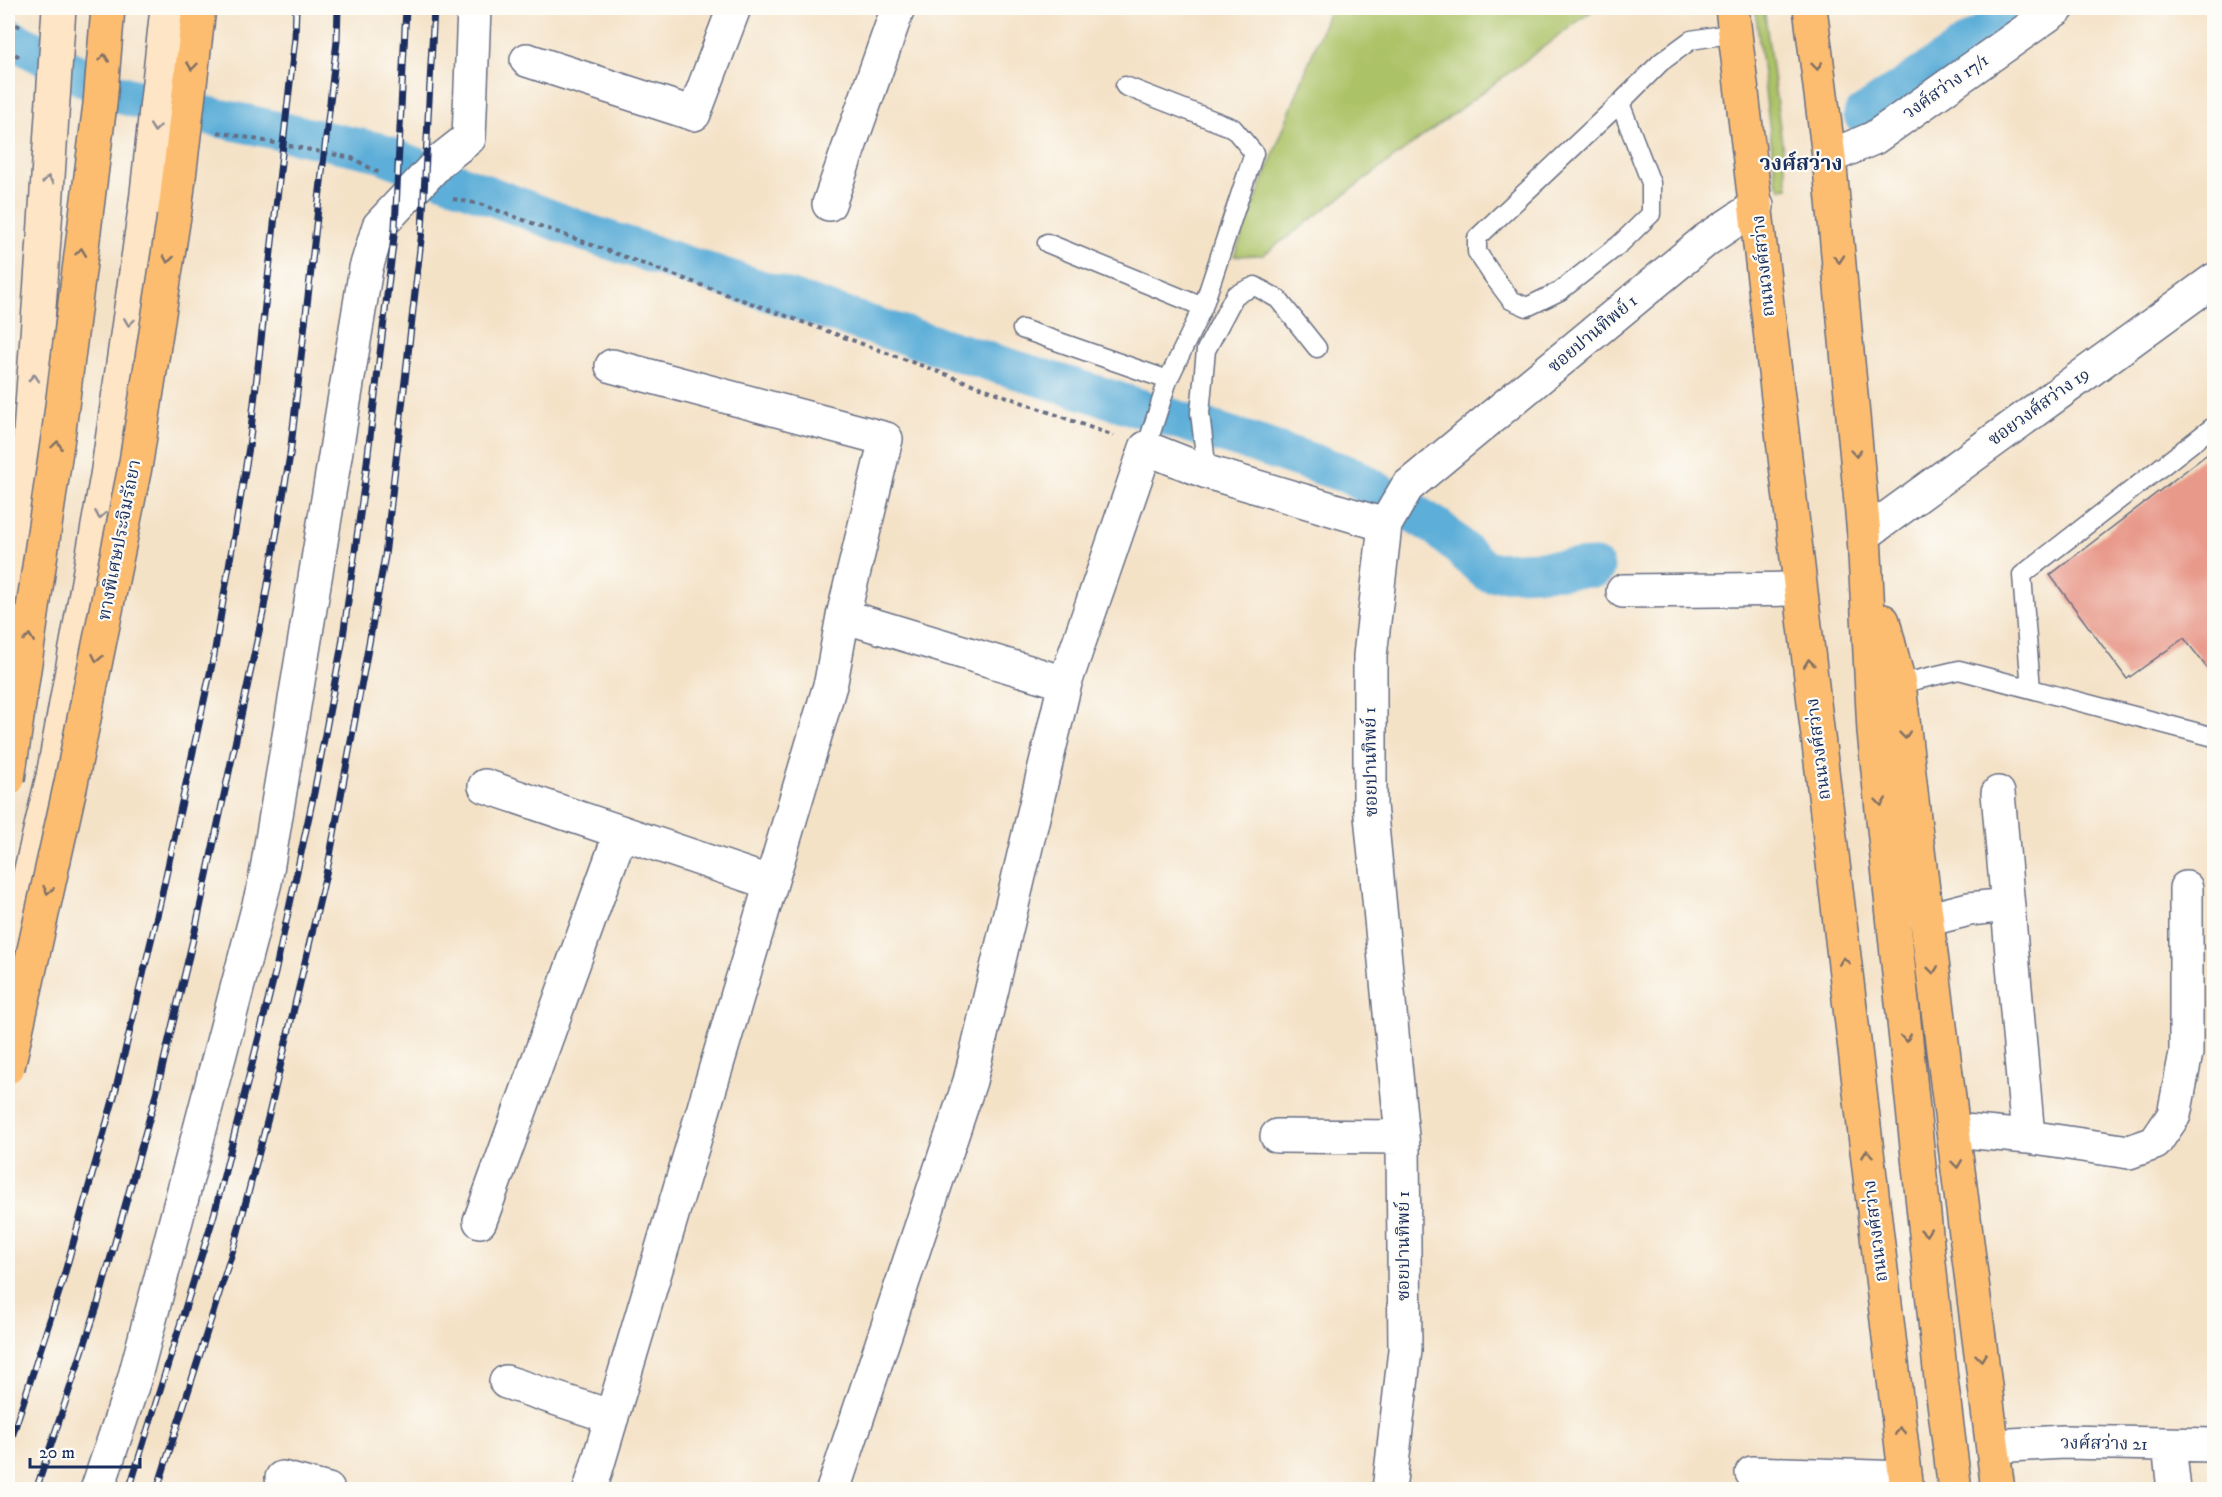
<svg xmlns="http://www.w3.org/2000/svg" width="2222" height="1497" viewBox="0 0 2222 1497" font-family="'IM FELL DW Pica','Noto Serif Thai',serif">
  <style>
    .green { fill: #acc266; stroke: #647862; stroke-width: 1.5 }
    .lines { fill: none; stroke-linecap: round; stroke-linejoin: round }
    .canal { stroke: #5daed8; stroke-width: 39 }
    .building { fill: #e8998a }
    .lane-casing { stroke: #676e83; stroke-width: 21 }
    .street-casing { stroke: #676e83; stroke-width: 36 }
    .secondary-casing { stroke: #676e83; stroke-width: 36 }
    .primary-casing { stroke: #676e83; stroke-width: 36 }
    .path { stroke: #676e83; stroke-width: 4; stroke-dasharray: 4.5 4.5; stroke-linecap: butt }
    .lane { stroke: #fff; stroke-width: 18 }
    .street { stroke: #fff; stroke-width: 33 }
    .secondary { stroke: #fee5c5; stroke-width: 33 }
    .primary { stroke: #fcbd6f; stroke-width: 33 }
    .rail-casing { stroke: #1b2f5e; stroke-width: 7 }
    .rail { stroke: #fdfcf7; stroke-width: 4.5; stroke-dasharray: 14; stroke-linecap: butt }
    .secondary-bridge-casing { stroke: #676e83; stroke-width: 36; stroke-linecap: butt }
    .highway-bridge-casing { stroke: #676e83; stroke-width: 36; stroke-linecap: butt }
    .secondary-bridge { stroke: #fee5c5; stroke-width: 33 }
    .highway-bridge { stroke: #fcbd6f; stroke-width: 33 }
    .oneway { stroke: #806f66 }
    .oneway2 { stroke: #8c8a92 }
    .labels { text-anchor: middle; dominant-baseline: central; stroke-width: 4.5; stroke-linejoin: round; paint-order: stroke }
    .street-label { font-size: 18px; fill: #1b2f5e; stroke: #fdfcf7 }
    .quarter-label { font-size: 21px; font-weight: bold; fill: #1b2f5e; stroke: #fdfcf7 }
  </style>
  <rect width="100%" height="100%" fill="#fdfcf7"/>
  <filter id="ink" filterUnits="userSpaceOnUse"><feTurbulence type="fractalNoise" baseFrequency=".0167" numOctaves="2"/><feDisplacementMap in="SourceGraphic" scale="12" xChannelSelector="R" yChannelSelector="G"/><feConvolveMatrix kernelMatrix="1 2 1 2 8 2 1 2 1" color-interpolation-filters="sRGB"/></filter>
  <filter id="wash" filterUnits="userSpaceOnUse"><feTurbulence type="fractalNoise" baseFrequency=".008" numOctaves="4" result="noise"/><feDisplacementMap in="SourceGraphic" scale="24" xChannelSelector="R" yChannelSelector="G"/><feGaussianBlur stdDeviation="1.35" result="paint"/><feColorMatrix in="noise" values="0 0 0 0 0 0 0 0 0 0 0 0 0 0 0 0 0 1.4 0 .05"/><feComposite in="paint" operator="in"/></filter>
  <g filter="url(#wash)">
    <rect width="100%" height="100%" fill="#f4e2c7"/>
    <path class="green" d="M1330 8H1596L1263 255 1234 256Z
      M1755 8H1764L1788 188 1781 189 1776 181Z"/>
    <g class="lines">
      <path class="canal" d="M8 37 111 92 171 108 375 151 587 233 874 326 1253 443 1352 476 1438 528 1487 572 1595 568
        M1863 115 2022 8"/>
    </g>
    <g id="blocks">
      <path class="building" d="M2214 449V677L2184 638 2127 679 2050 575Z"/>
    </g>
  </g>
  <g filter="url(#ink)">
    <use href="#blocks" fill-opacity="0" stroke="#676e83" stroke-width="1.5"/>
    <g class="lines">
      <defs>
        <path id="lane" d="M1125 86 1233 128 1254 153 1203 307 1168 380 1146 448
          M1620 103 1651 183V214L1620 244 1560 291 1527 307 1511 300 1493 276 1477 252V238L1620 103 1661 62 1691 40 1735 33
          M1047 243 1203 307
          M1022 329 1168 380
          M1207 472 1200 413 1206 350 1235 295 1255 286 1278 299 1317 348
          M1899 684 1959 670 2214 737
          M2031 689 2022 575 2214 426"/>
        <path id="street" d="M527 60 694 114 734 8
          M1829 157 1874 138 2058 8
          M829 204 898 8
          M1864 535 2214 280
          M1623 591 1800 589
          M843 616 1065 683
          M485 786 771 883
          M1998 793 2028 1137
          M1926 920 1969 909 2008 905
          M1953 1130 2028 1137 2129 1152 2155 1143 2174 1115 2186 1053V888
          M1277 1136 1402 1137
          M480 1221 621 832
          M506 1382 612 1417
          M2169 1445 2174 1490
          M1993 1446 2063 1442 2214 1445
          M1752 1473 1905 1478
          M282 1478 328 1490
          M97 1490 134 1380 265 882 366 268 379 226 441 160 469 138 474 8
          M590 1490 831 682 843 616 886 439 612 366
          M833 1490 970 1081 1065 683 1146 448 1207 472 1385 525
          M1389 1490 1405 1350 1403 1147 1370 805V656L1385 525 1407 487 1706 240 1757 206"/>
        <path id="secondary" d="M8 624 22 545 44 238
          M8 967 53 776 107 476 146 202"/>
        <path id="primary" d="M1732 8 1907 1490
          M1810 8 1829 157 1864 535 1874 732 1941 1379 1955 1490
          M1883 621 1899 684 1914 818 1998 1490"/>
      </defs>
      <use href="#lane" class="lane-casing"/>
      <use href="#street" class="street-casing"/>
      <use href="#secondary" class="secondary-casing"/>
      <use href="#primary" class="primary-casing"/>
      <path class="path" d="M8 21 23 28
        M8 49 22 59
        M218 132 352 158 381 174
        M453 199 480 204 1114 436"/>
      <use href="#lane" class="lane"/>
      <use href="#street" class="street"/>
      <use href="#secondary" class="secondary"/>
      <use href="#primary" class="primary"/>
      <defs>
        <path id="rail" d="M8 1449 62 1283 115 1093 160 903 214 655 249 447 295 38 296 8
          M36 1490 97 1307 155 1098 195 931 263 613 290 455 337 41 338 8
          M129 1490 214 1215 275 973 314 793 342 644 365 479 395 228 406 8
          M157 1490 235 1243 268 1118 329 861 385 556 422 231 434 8"/>
      </defs>
      <use href="#rail" class="rail-casing"/>
      <use href="#rail" class="rail"/>
      <defs>
        <path id="secondary-bridge" d="M146 202 167 8
          M44 238 59 8"/>
        <path id="highway-bridge" d="M8 779 59 430 100 104 108 8
          M8 1067 71 783 136 462 176 203 199 8"/>
      </defs>
      <use href="#secondary-bridge" class="secondary-bridge-casing"/>
      <use href="#highway-bridge" class="highway-bridge-casing"/>
      <use href="#secondary-bridge" class="secondary-bridge"/>
      <use href="#highway-bridge" class="highway-bridge"/>
    </g>
    <defs><path id="oneway-chevron" d="M-2-3.5L2.5 0L-2 3.5" fill="none" stroke-width="1.6" stroke-linecap="round" stroke-linejoin="round" transform="scale(1.5)"/></defs>
    <g class="oneway">
      <use href="#oneway-chevron" transform="translate(104 58) rotate(-84)"/>
      <use href="#oneway-chevron" transform="translate(192 66) rotate(97)"/>
      <use href="#oneway-chevron" transform="translate(1817 66) rotate(83)"/>
      <use href="#oneway-chevron" transform="translate(81 252) rotate(-83)"/>
      <use href="#oneway-chevron" transform="translate(168 259) rotate(99)"/>
      <use href="#oneway-chevron" transform="translate(1839 259) rotate(85)"/>
      <use href="#oneway-chevron" transform="translate(57 445) rotate(-82)"/>
      <use href="#oneway-chevron" transform="translate(1856 453) rotate(85)"/>
      <use href="#oneway-chevron" transform="translate(29 638) rotate(-82)"/>
      <use href="#oneway-chevron" transform="translate(97 658) rotate(101)"/>
      <use href="#oneway-chevron" transform="translate(1809 663) rotate(-97)"/>
      <use href="#oneway-chevron" transform="translate(1905 735) rotate(84)"/>
      <use href="#oneway-chevron" transform="translate(1881 802) rotate(84)"/>
      <use href="#oneway-chevron" transform="translate(48 890) rotate(102)"/>
      <use href="#oneway-chevron" transform="translate(1844 961) rotate(-97)"/>
      <use href="#oneway-chevron" transform="translate(1933 970) rotate(83)"/>
      <use href="#oneway-chevron" transform="translate(1906 1038) rotate(84)"/>
      <use href="#oneway-chevron" transform="translate(1867 1154) rotate(-97)"/>
      <use href="#oneway-chevron" transform="translate(1957 1164) rotate(83)"/>
      <use href="#oneway-chevron" transform="translate(1926 1232) rotate(84)"/>
      <use href="#oneway-chevron" transform="translate(1981 1357) rotate(83)"/>
      <use href="#oneway-chevron" transform="translate(1900 1431) rotate(-97)"/>
    </g>
    <g class="oneway2">
      <use href="#oneway-chevron" transform="translate(155 128) rotate(96)"/>
      <use href="#oneway-chevron" transform="translate(48 180) rotate(-86)"/>
      <use href="#oneway-chevron" transform="translate(129 322) rotate(98)"/>
      <use href="#oneway-chevron" transform="translate(34 378) rotate(-86)"/>
      <use href="#oneway-chevron" transform="translate(100 515) rotate(100)"/>
    </g>
  </g>
  <g class="labels">
    <g class="street-label">
      <text transform="translate(1946 87) rotate(-35)">วงศ์สว่าง 17/1</text>
      <text transform="translate(1764 266) rotate(-96)">ถนนวงศ์สว่าง</text>
      <text transform="translate(1593 334) rotate(-40)">ซอยปานทิพย์ 1</text>
      <text transform="translate(2039 407) rotate(-36)">ซอยวงศ์สว่าง 19</text>
      <text transform="translate(120 540) rotate(-79)">ทางพิเศษประจิมรัถยา</text>
      <text transform="translate(1819 749) rotate(-97)">ถนนวงศ์สว่าง</text>
      <text transform="translate(1371 762) rotate(-91)">ซอยปานทิพย์ 1</text>
      <text transform="translate(1876 1231) rotate(-97)">ถนนวงศ์สว่าง</text>
      <text transform="translate(1404 1246) rotate(-90)">ซอยปานทิพย์ 1</text>
      <text transform="translate(2104 1444) rotate(1)">วงศ์สว่าง 21</text>
    </g>
    <g class="quarter-label">
      <text x="1801" y="164">วงศ์สว่าง</text>
    </g>
  </g>
  <rect width="2222" height="1497" fill="none" stroke="#fdfcf7" stroke-width="30"/>
  <path d="M30 1458v9h110v-9" fill="none" stroke="#1b2f5e" stroke-width="3"/>
  <text x="39" y="1458" font-size="18" fill="#1b2f5e" stroke="#fdfcf7" stroke-width="4.5" paint-order="stroke">20 m</text>
</svg>
